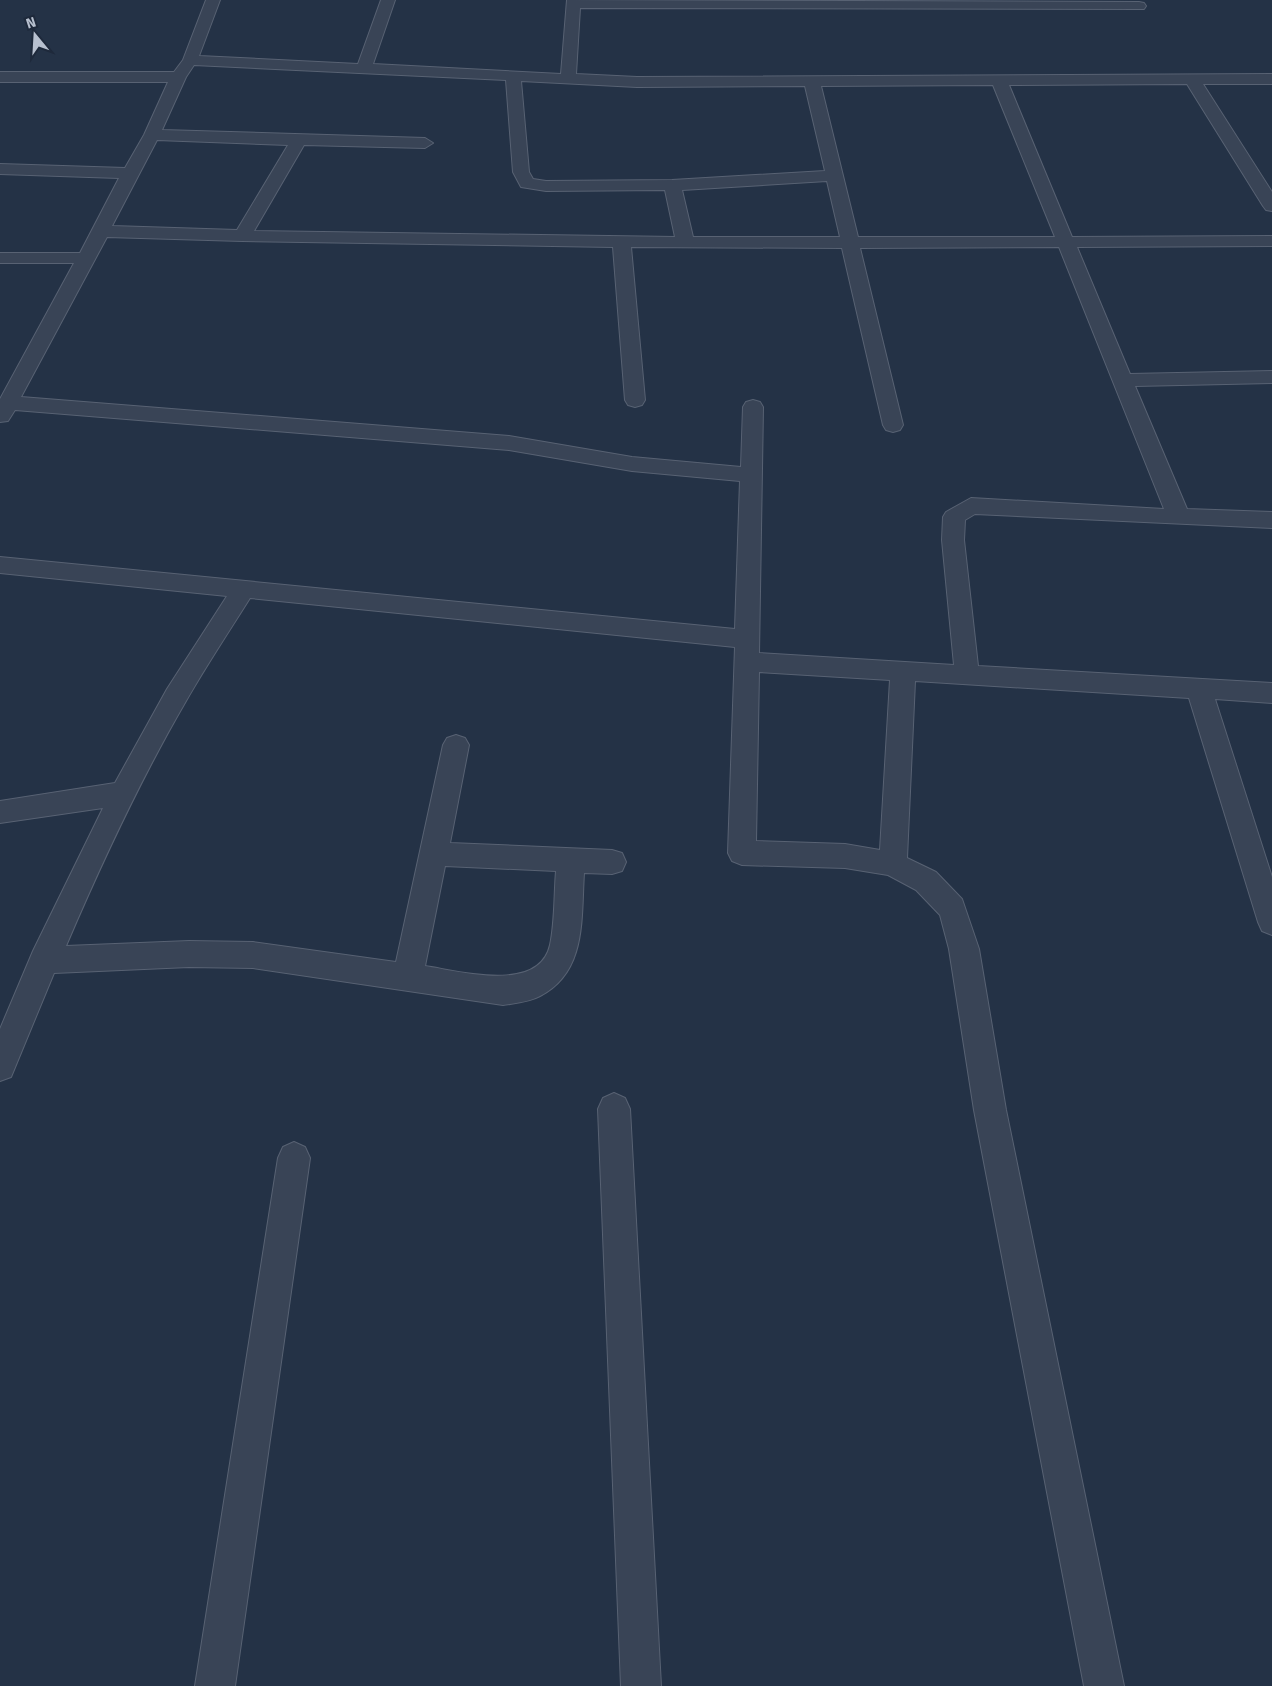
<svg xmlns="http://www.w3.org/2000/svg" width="1272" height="1686" viewBox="0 0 1272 1686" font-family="'Fira Sans',sans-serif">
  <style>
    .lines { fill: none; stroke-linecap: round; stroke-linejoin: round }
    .minor-casing { stroke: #586273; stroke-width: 2 }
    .minor { fill: #394456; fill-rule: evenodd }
  </style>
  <rect width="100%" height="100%" fill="#243246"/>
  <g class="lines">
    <defs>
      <path id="minor" d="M206 0H220L199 56 358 64 381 0H395L373 64 561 74 567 0 1139 2 1144 3 1146 6 1144 9 580 8 576 74 637 77 1272 74V84H1203L1272 192V211L1266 210 1263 206 1187 84 1009 85 1072 237 1272 236V246L1077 247 1130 374 1272 371V383L1135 386 1187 509 1272 512V528L975 514 965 520 964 540 978 666 1272 683V703L1215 699 1272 877V935L1262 931 1258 922 1189 698 915 681 907 858 936 872 962 899 979 949 1006 1110 1124 1686H1084L974 1110 949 949 940 915 916 890 888 875 845 868 742 865 732 861 728 853 735 647 250 598C228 633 206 666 186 701 140 780 102 862 66 946L189 941 253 942 396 962 443 745 447 738 456 735 465 738 469 745 450 843 612 850 622 853 626 862 622 871 612 874 584 873C581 918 587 972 540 996 529 1002 515 1003 503 1005L253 968 189 967 54 973 11 1077 0 1081V1029L33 951 103 808 0 823V801L115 783 167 689 227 596 0 573V557L735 629 740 481 632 471 509 450 15 410 8 421 0 422V399L74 263H0V253H80L119 178 0 174V164L125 168 144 135 168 82H0V72H174L183 60ZM194 65 506 80 513 172 521 187 546 191 665 190 675 237 254 231 304 145 425 148 433 143 425 138 162 130 186 77ZM521 81 637 87 805 86 825 171 672 180 546 181 533 179 529 172ZM993 85 1055 237H858L821 86ZM157 140 288 145 237 230 112 226ZM827 181 840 237H693L682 190ZM107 237 242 241 613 247 625 400 628 405 635 407 642 405 645 400 631 247 842 248 883 425 886 430 893 432 900 430 903 425 860 248 1059 247 1164 509 971 498 946 512 943 517 942 540 954 665 759 653 763 407 760 402 753 400 746 402 743 407 741 467 632 457 509 436 21 397ZM759 672 890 680 880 850 845 844 756 841ZM445 866 556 871C554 895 555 922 550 945 539 994 459 971 425 966Z
        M614 1093 625 1098 630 1109 661 1686H621L598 1109 603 1098Z
        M294 1142 305 1147 310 1158 235 1686H195L278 1158 283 1147Z"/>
    </defs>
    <use href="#minor" class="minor-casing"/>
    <use href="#minor" class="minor"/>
  </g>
  <g transform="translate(35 35) rotate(342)" stroke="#1e293b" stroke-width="4" paint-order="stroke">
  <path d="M0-4L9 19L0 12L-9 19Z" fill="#b7c0cf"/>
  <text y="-8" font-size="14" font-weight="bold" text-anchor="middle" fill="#b7c0cf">N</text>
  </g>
</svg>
